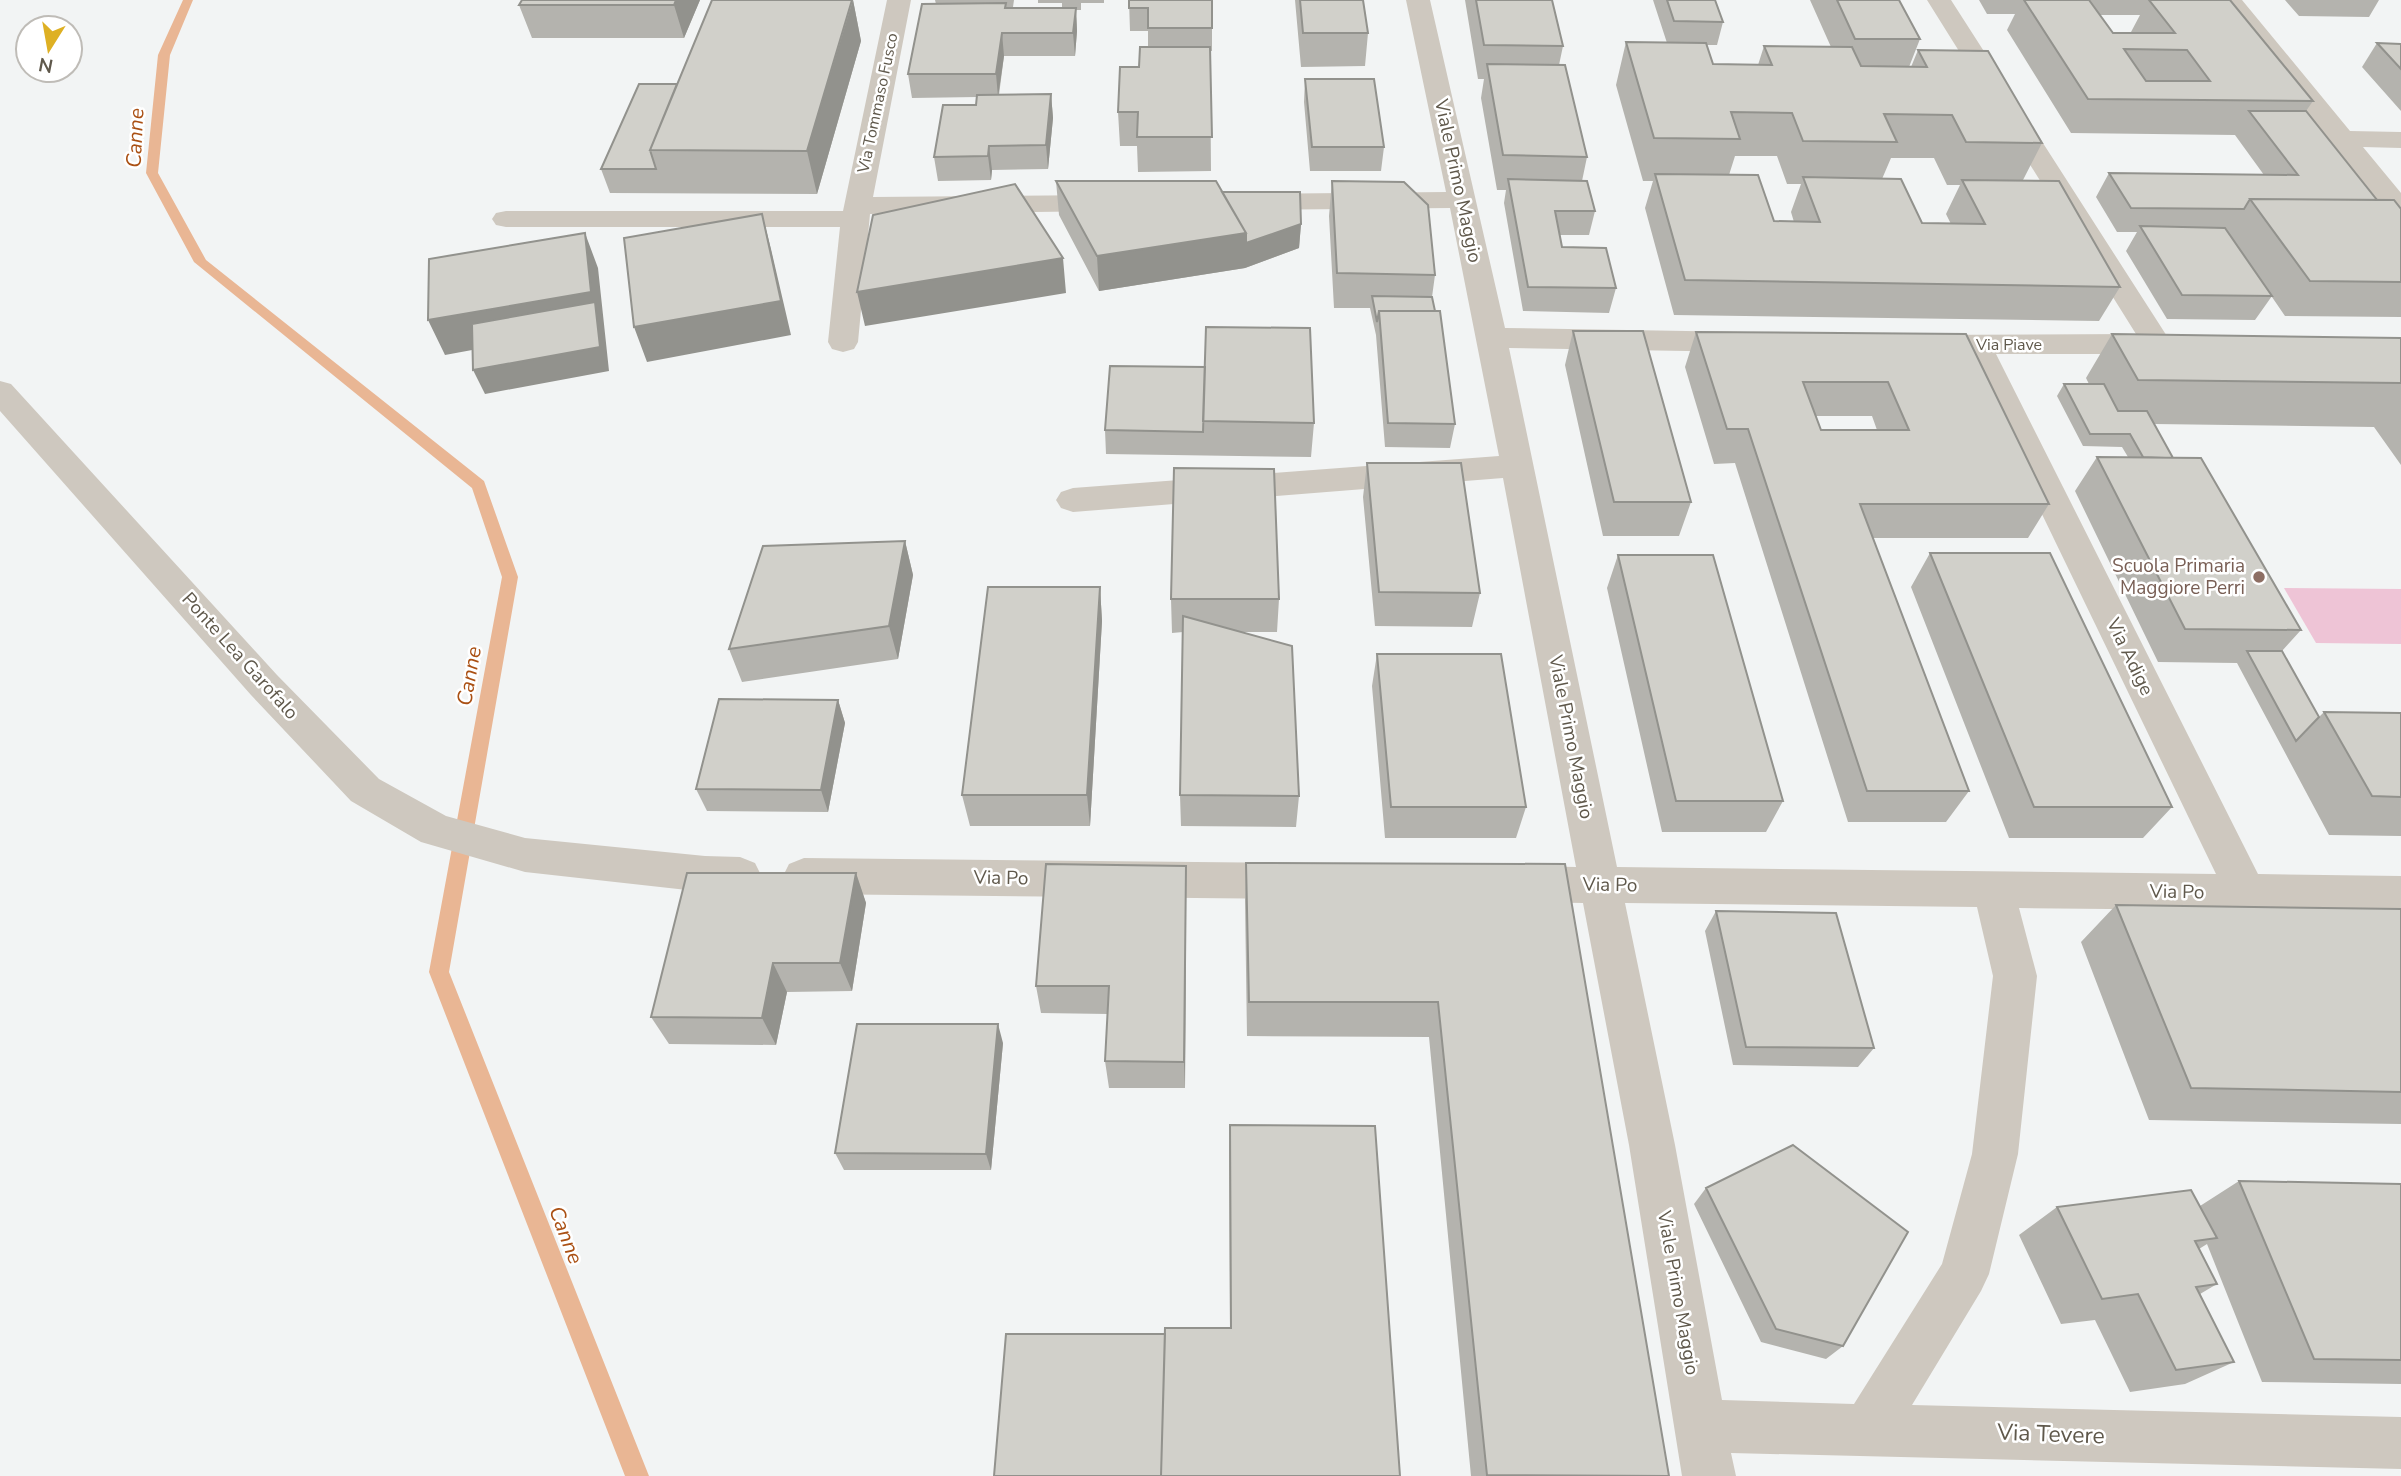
<svg xmlns="http://www.w3.org/2000/svg" width="2401" height="1476" viewBox="0 0 2401 1476" font-family="'Nunito Sans',sans-serif">
  <style>
    .green { fill: #eec4d6 }
    .lines { fill: none; stroke-linecap: round; stroke-linejoin: round }
    .stream { fill: #e9b694; fill-rule: evenodd }
    .minor { fill: #cec8bf; fill-rule: evenodd }
    .wall { fill: #b4b3ae; fill-rule: evenodd }
    .shaded-wall { fill: #92928d }
    .building { fill: #d1d0ca; stroke: #92928d; stroke-width: 2; fill-rule: evenodd }
    .education-dot { fill: #8d6e63; stroke: #fff; stroke-width: 2.5 }
    .labels { text-anchor: middle; dominant-baseline: central; stroke-width: 5; stroke-linejoin: round; paint-order: stroke }
    .far-street-label { font-size: 16px; fill: #5f584b; stroke: #fff }
    .street-label { font-size: 19px; fill: #5f584b; stroke: #fff }
    .education-label { font-size: 19px; fill: #785e54; stroke: #fff; text-anchor: end }
    .water-label { font-size: 21px; font-style: italic; fill: #aa5013; stroke: #fff }
    .near-street-label { font-size: 23px; fill: #5f584b; stroke: #fff }
  </style>
  <rect width="100%" height="100%" fill="#f2f4f4"/>
  <path class="green" d="M2284 588 2401 589V644L2316 643Z"/>
  <g class="lines">
    <path class="stream" d="M183 0H193L170 55 158 173 206 260 484 481 518 577 449 972 649 1476H625L429 972 502 577 472 488 194 262 146 173 158 55Z"/>
    <path class="minor" d="M887 0H911L873 197 1110 195 1120 197 1124 203 1120 209 1110 211 870 214 858 342 854 349 843 352 832 349 828 342 840 227H506L496 225 492 219 496 213 506 211H843Z
      M1406 0H1430L1505 328 1745 332 1756 335 1760 342 1756 349 1745 352 1509 348 1617 867 2216 874 1965 355H1920L1909 352 1905 345 1909 338 1920 335 2136 334 1927 0H1951L2172 344 2168 351 2157 354H1996L2258 874 2401 876V912L2019 908 2037 976 2018 1154 1989 1274 1981 1291 1912 1405 2401 1417V1469L1731 1453 1736 1476H1682L1629 1145 1583 903 1518 902 1503 897 1497 884 1503 871 1518 866 1576 867 1503 478 1073 512 1061 508 1056 500 1061 492 1073 488 1499 456 1450 208 1247 210 1237 208 1233 202 1237 196 1247 194 1446 192ZM1625 903 1977 907 1993 976 1972 1154 1942 1264 1854 1404 1722 1400 1675 1145Z
      M2217 0H2242L2350 131 2401 132V148L2363 147 2401 193V219L2391 217Z
      M0 381 11 384 277 675 379 779 446 816 525 838 705 856 740 857 755 863 761 875 755 887 740 893 705 892 525 872 421 842 351 801 251 695 0 411Z
      M804 858 1296 863 1311 868 1317 881 1311 894 1296 899 804 894 789 888 783 876 789 864Z"/>
  </g>
  <path class="wall" d="M700 0 684 38H532L519 5Z
    M853 0 861 41 817 194 610 193 601 169 677 84Z
    M935 0H1014L1013 7 1006 8H1062V3H1038V0H1104V3H1081V10H1076L1077 31 1075 56H1004L999 95 1051 94 1053 118 1048 169 992 170 991 180 938 181 934 157 976 105 977 97 912 98 908 74 936 4Z
    M1129 0 1212 28V51H1210L1211 171 1138 172 1137 146H1120L1118 112 1148 47V31H1130Z
    M1295 0H1363L1368 33 1365 66 1301 67Z
    M1465 0H1552L1563 46 1559 65 1587 157 1582 181 1595 211 1589 235H1560L1562 247 1616 288 1609 313 1523 311 1504 203 1506 190H1497L1481 98 1484 79H1478Z
    M1653 0H1715L1723 22 1717 45H1706L1713 64 1758 65 1764 46 1831 47 1810 0H1899L1920 39 1909 67H1911L1918 50 2042 143 2023 180 2120 287 2099 321 1674 315 1645 208 1653 181H1643L1616 85 1626 42 1667 43ZM1735 156H1777L1787 184H1801L1791 212 1794 222 1774 221 1729 175ZM1891 158H1934L1947 185H1960L1946 214 1951 224 1922 223 1882 179Z
    M1979 0H2230L2313 101 2306 111 2377 200 2401 209V317L2285 316 2228 233 2272 296 2255 320 2167 319 2126 251 2137 232H2117L2096 197 2109 173 2264 175 2235 135 2071 133 2007 30 2015 14H1987ZM2100 15H2140L2131 32 2132 33H2113Z
    M2285 0H2379L2369 17 2299 16Z
    M2377 43 2401 44V111L2362 67Z
    M1305 79 1384 147 1381 171H1310L1304 102Z
    M1056 181 1222 192 1301 224 1299 248 1245 268 1099 291 1059 215Z
    M1332 181 1435 275 1432 297 1455 424 1450 448 1385 447 1376 335 1370 308H1334L1329 216Z
    M1573 331 1691 502 1679 536H1603L1565 365Z
    M1696 332 1966 334 2049 504 2028 538H1873L1969 791 1946 822H1848L1735 463 1714 464 1685 367ZM1816 416H1872L1877 430H1821Z
    M2112 334 2401 338V465L2374 427 2154 424 2173 458 2301 630 2282 651 2319 717 2324 712 2401 713V836L2329 835 2237 663 2158 662 2075 491 2097 457H2128L2122 447 2083 446 2057 396 2064 384H2089L2086 378Z
    M1110 366 1314 423 1311 457 1106 454 1105 430Z
    M1367 463 1480 593 1472 627 1375 626 1363 497Z
    M905 541 913 575 898 659 742 682 729 649Z
    M1930 553 2172 807 2143 838H2009L1911 587Z
    M1618 555 1783 801 1766 832H1662L1607 588Z
    M1100 587 1102 621 1090 826H970L962 795Z
    M1171 599H1279L1277 632H1242L1299 796 1296 827 1181 826 1180 795 1183 632 1172 633Z
    M1377 654 1526 807 1516 838H1385L1372 686Z
    M838 700 845 723 828 812 707 811 696 789Z
    M1246 863 1565 864 1668 1476H1471L1429 1037 1247 1036 1245 901Z
    M856 873 866 903 852 991 787 992 776 1045 669 1044 651 1017Z
    M1186 896 1185 1088H1109L1105 1061 1108 1014 1041 1013 1036 986Z
    M2116 905 2401 909V1124L2149 1120 2081 942Z
    M1716 911 1874 1048 1858 1067 1733 1065 1705 931Z
    M1003 1043 991 1170H844L835 1153Z
    M1230 1125 1400 1476 1165 1334 1230 1328 1229 1150Z
    M2239 1181 2401 1184V1384L2262 1382 2207 1244 2199 1249 2217 1284 2200 1294 2234 1362 2185 1384 2130 1392 2095 1320 2061 1324 2019 1235 2057 1207 2200 1206Z
    M1706 1188 1843 1346 1826 1359 1761 1342 1694 1204Z"/>
  <path class="shaded-wall" d="M676 0H700L684 38 674 5Z
    M853 0 861 41 817 194 807 151Z
    M1076 8 1077 31 1075 56 1073 33Z
    M1002 33 1004 56 998 97 996 74Z
    M1051 94 1053 118 1048 169 1046 145Z
    M989 146 992 170 991 180 988 156Z
    M762 214 771 249 791 335 647 362 634 327Z
    M1301 224 1299 248 1245 268 1099 291 1097 256Z
    M585 233 598 268 609 371 485 394 473 370 598 327 445 355 428 320Z
    M1063 258 1066 293 865 326 857 292Z
    M905 541 913 575 898 659 889 626Z
    M1100 587 1102 621 1090 826 1087 795Z
    M838 700 845 723 828 812 821 790Z
    M1186 866V896L1185 1088 1184 1062Z
    M856 873 866 903 852 991 840 963Z
    M773 963 787 992 776 1045 762 1018Z
    M998 1024 1003 1043 991 1170 986 1154Z"/>
  <path class="building" d="M522 0H676L674 5H519Z
    M712 0H852L807 151 650 150Z
    M1129 0H1212V28H1148V8H1129Z
    M1300 0H1363L1368 33H1303Z
    M1476 0H1552L1563 46 1484 45Z
    M1667 0H1715L1723 22 1674 21Z
    M1837 0H1899L1920 39H1855Z
    M2024 0H2089L2113 33H2175L2149 0H2230L2313 101 2088 99ZM2124 49 2187 50 2210 81H2146Z
    M1006 3 1005 8H1076L1073 33H1002L996 74H908L922 4Z
    M1626 42 1706 43 1713 64 1772 65 1764 46 1852 47 1861 66 1927 67 1918 50 1988 51 2042 143 1966 142 1952 115 1884 114 1897 142 1803 141 1792 113 1731 112 1740 139 1654 138Z
    M2377 43 2401 44V69Z
    M1140 47H1210L1212 137H1137L1138 112H1118L1120 67H1139Z
    M1487 64 1565 65 1587 157 1503 155Z
    M1305 79H1374L1384 147H1312Z
    M639 84H677L650 150 656 169H601Z
    M1051 94 1046 145 989 146 988 156 934 157 943 105H976L977 95Z
    M2249 111H2306L2377 200 2250 199 2244 209 2131 208 2109 173 2298 175Z
    M1655 174 1758 175 1774 221 1820 222 1803 177 1901 179 1922 223 1985 224 1962 180 2059 181 2120 287 1685 280Z
    M1508 179 1587 181 1595 211H1555L1562 247 1606 248 1616 288 1528 287Z
    M1056 181H1216L1246 233 1097 256Z
    M1332 181 1404 182 1428 205 1435 275 1337 273Z
    M1015 184 1063 258 857 292 873 215Z
    M1222 192H1300L1301 224 1246 243V233Z
    M2250 199 2394 200 2401 209V282L2310 281Z
    M762 214 781 301 634 327 624 238Z
    M2140 226 2225 228 2272 296 2182 295Z
    M585 233 591 292 428 320 429 259Z
    M1372 296 1432 297 1435 311H1379L1377 322Z
    M595 302 600 347 473 370 472 324Z
    M1379 311H1440L1455 424 1388 423Z
    M1206 327 1310 328 1314 423 1203 421Z
    M1573 331H1643L1691 502H1614Z
    M1696 332 1966 334 2049 504H1860L1969 791H1867L1748 429H1727ZM1803 382H1888L1909 430H1821Z
    M2112 334 2401 338V383L2138 380Z
    M1110 366 1205 367 1203 432 1105 430Z
    M2064 384H2104L2118 411H2147L2173 458 2143 457 2130 434H2090Z
    M2097 457 2201 458 2301 630 2185 629Z
    M1367 463H1461L1480 593 1379 592Z
    M1174 468 1274 469 1279 599H1171Z
    M905 541 889 626 729 649 763 546Z
    M1930 553H2050L2172 807H2034Z
    M1618 555H1713L1783 801H1676Z
    M988 587H1100L1087 795H962Z
    M1183 616 1292 646 1299 796 1180 795Z
    M2247 651H2282L2319 717 2296 741Z
    M1377 654H1501L1526 807H1391Z
    M719 699 838 700 821 790 696 789Z
    M2324 712 2401 713V797L2372 796Z
    M1246 863 1565 864 1669 1476 1487 1475 1438 1002H1249Z
    M1046 864 1186 866 1184 1062 1105 1061 1109 986H1036Z
    M687 873H856L840 963H773L762 1018 651 1017Z
    M2116 905 2401 909V1092L2191 1088Z
    M1716 911 1836 913 1874 1048 1746 1047Z
    M857 1024H998L986 1154 835 1153Z
    M1230 1125 1375 1126 1400 1476H1161L1165 1328H1231Z
    M1793 1145 1908 1232 1843 1346 1776 1329 1706 1188Z
    M2239 1181 2401 1184V1360L2314 1359Z
    M2191 1190 2217 1238 2195 1241 2217 1284 2196 1287 2234 1362 2176 1370 2138 1294 2102 1299 2057 1207Z
    M1006 1334H1165L1161 1476H994Z"/>
  <circle class="education-dot" cx="2259" cy="577" r="7"/>
  <g class="labels">
    <g class="far-street-label">
      <text transform="translate(878 103) rotate(-78)">Via Tommaso Fusco</text>
      <text x="2009" y="345">Via Piave</text>
    </g>
    <g class="street-label">
      <text transform="translate(1458 181) rotate(78)">Viale Primo Maggio</text>
      <text transform="translate(240 656) rotate(48)">Ponte Lea Garofalo</text>
      <text transform="translate(2130 657) rotate(64)">Via Adige</text>
      <text transform="translate(1571 737) rotate(79)">Viale Primo Maggio</text>
      <text transform="translate(1001 878) rotate(1)">Via Po</text>
      <text transform="translate(1610 885) rotate(1)">Via Po</text>
      <text transform="translate(2177 892) rotate(1)">Via Po</text>
      <text transform="translate(1678 1293) rotate(80)">Viale Primo Maggio</text>
    </g>
    <g class="education-label">
      <text x="2245" y="566">Scuola Primaria<tspan x="2245" dy="22">Maggiore Perri</tspan></text>
    </g>
    <g class="water-label">
      <text transform="translate(135 138) rotate(-87)">Canne</text>
      <text transform="translate(469 676) rotate(-80)">Canne</text>
      <text transform="translate(566 1235) rotate(69)">Canne</text>
    </g>
    <g class="near-street-label">
      <text transform="translate(2051 1434) rotate(2)">Via Tevere</text>
    </g>
  </g>
  <g transform="translate(49 49) rotate(191)"><circle r="33" fill="#ffffff" stroke="#bfbcb7" stroke-width="2"/>
  <path d="M0-5L12 26L0 18L-12 26Z" fill="#deb023"/>
  <text y="-10" font-size="19" font-weight="bold" text-anchor="middle" fill="#5f584b">N</text>
  </g>
</svg>
